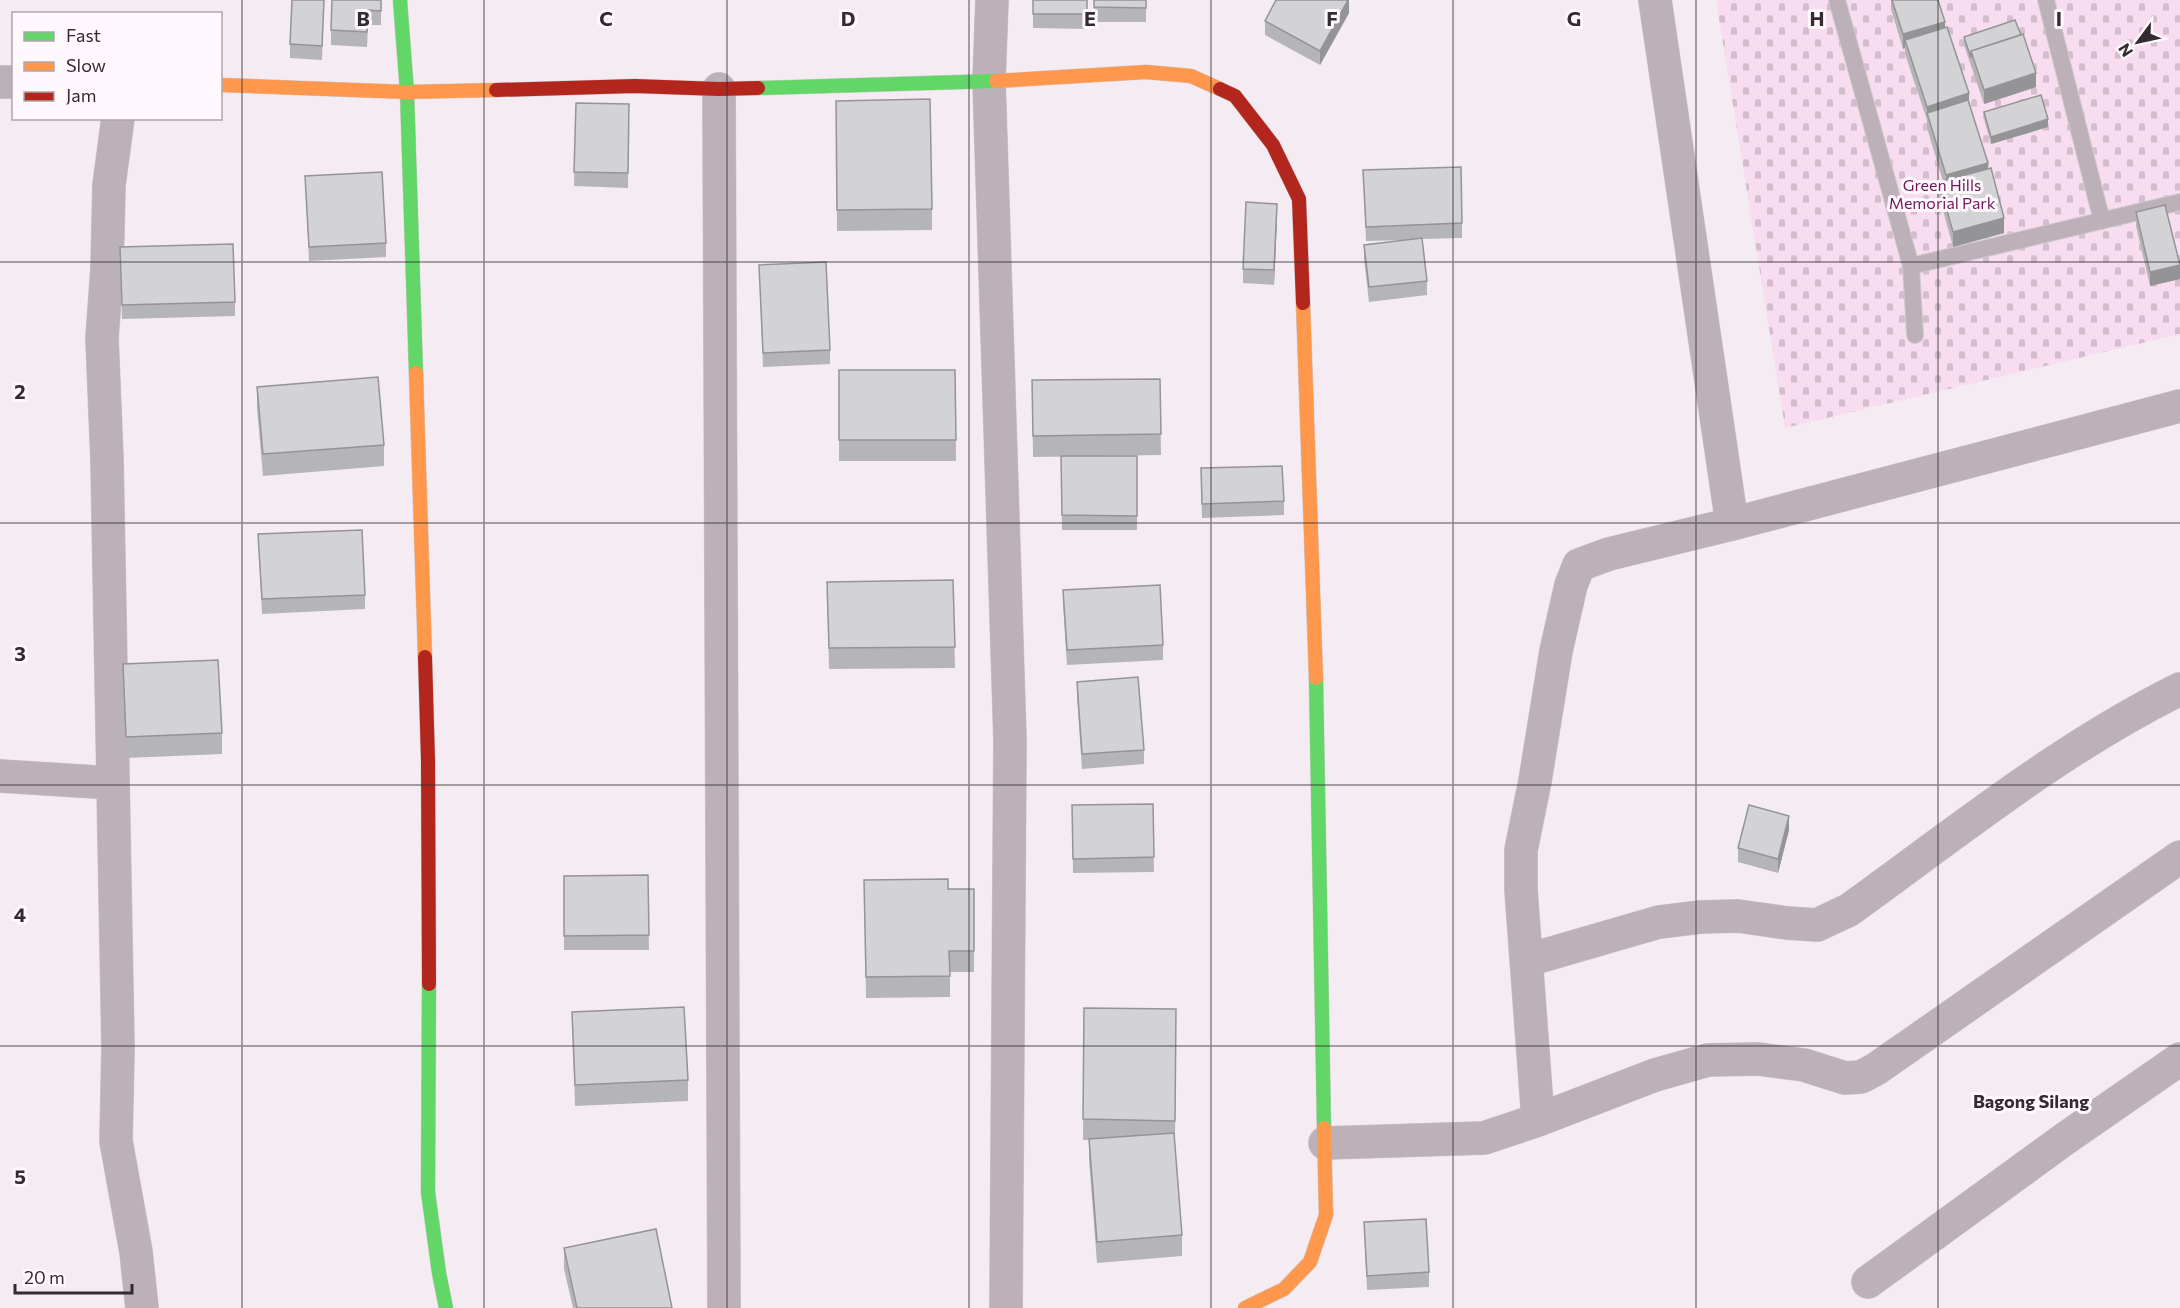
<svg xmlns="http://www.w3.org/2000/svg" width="2180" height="1308" viewBox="0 0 2180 1308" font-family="Commissioner,sans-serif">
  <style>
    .cemetery { fill: url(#cemetery-stones) }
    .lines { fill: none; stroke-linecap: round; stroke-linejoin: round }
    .lane-casing { stroke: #d0cace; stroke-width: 18 }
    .street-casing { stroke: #d0cace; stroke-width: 34 }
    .fast-casing { stroke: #d0cace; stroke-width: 15 }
    .slow-casing { stroke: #d0cace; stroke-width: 15 }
    .jam-casing { stroke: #d0cace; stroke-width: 15 }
    .lane { stroke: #bcb1b9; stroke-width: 16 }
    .street { stroke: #bcb1b9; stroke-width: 33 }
    .fast { stroke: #63d668; stroke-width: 14 }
    .slow { stroke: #ff974d; stroke-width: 14 }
    .jam { stroke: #b3261e; stroke-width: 14 }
    .wall { fill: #b5b5b8 }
    .shaded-wall { fill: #949496 }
    .building { fill: #d3d3d6; stroke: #949496; stroke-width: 1.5 }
    .grid { fill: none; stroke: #322c30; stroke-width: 1.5; stroke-opacity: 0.55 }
    .labels { text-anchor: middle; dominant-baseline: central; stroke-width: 6; stroke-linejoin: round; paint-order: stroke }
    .park-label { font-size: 16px; fill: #6d185c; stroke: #fff8fd }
    .neighbourhood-label { font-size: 18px; font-weight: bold; fill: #322c30; stroke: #fff8fd }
    .grid-label { font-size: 20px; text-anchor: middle; font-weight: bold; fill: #322c30; stroke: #fff8fd; stroke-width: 6; stroke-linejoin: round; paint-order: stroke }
  </style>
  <defs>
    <pattern id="cemetery-stones" width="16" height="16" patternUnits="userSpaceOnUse" patternTransform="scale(1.5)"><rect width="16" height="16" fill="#f7ddef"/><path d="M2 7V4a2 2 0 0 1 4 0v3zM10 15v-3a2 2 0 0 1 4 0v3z" fill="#d4becd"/></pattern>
  </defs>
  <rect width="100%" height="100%" fill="#f4ecf2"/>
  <path class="cemetery" d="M1716 0H2180V334L1785 428Z"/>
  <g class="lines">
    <defs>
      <path id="lane" d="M1837 0 1911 266 1915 335
        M2046 0 2102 221
        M1911 266 2180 202"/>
      <path id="street" d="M992 0 989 81 1010 740 1006 1308
        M1655 0 1732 524
        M0 82H14
        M719 89 724 1308
        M118 118 109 185 107 269 102 338 107 460 118 1048 116 1141 136 1252 142 1308
        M0 776 112 783
        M1528 960 1659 922 1700 917 1738 916 1787 923 1817 925 1849 910C1956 833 2062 747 2180 689
        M1538 1120 1521 890V850L1535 781 1556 651 1571 585 1579 565 1609 554 1732 524 2180 406
        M1325 1143 1484 1138 1538 1120 1655 1075 1708 1060 1758 1059 1804 1065 1845 1078 1861 1077 1876 1069 2180 857
        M1868 1282 2066 1138 2180 1059"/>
      <path id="fast" d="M400 0 407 92 416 373
        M758 88 996 81
        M1316 678 1324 1128
        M429 984 428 1192 439 1273 446 1308"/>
      <path id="slow" d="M996 81 1146 72 1191 76 1220 89
        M220 85 407 92 496 90
        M1303 303 1316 678
        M416 373 425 657
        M1245 1308 1284 1289 1310 1262 1326 1215 1324 1128"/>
      <path id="jam" d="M1220 89 1235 96 1273 145 1299 199 1303 303
        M496 90 635 86 719 89 758 88
        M425 657 428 760 429 984"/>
    </defs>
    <use href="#lane" class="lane-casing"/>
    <use href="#street" class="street-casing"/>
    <use href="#fast" class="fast-casing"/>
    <use href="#slow" class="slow-casing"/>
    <use href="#jam" class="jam-casing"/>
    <use href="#lane" class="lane"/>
    <use href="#street" class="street"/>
    <use href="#fast" class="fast"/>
    <use href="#slow" class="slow"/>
    <use href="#jam" class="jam"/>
  </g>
  <path class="wall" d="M324 0 322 60 290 58V44Z
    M381 0V25H368L367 47 331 45V30Z
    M1033 0H1087V29L1033 28Z
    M1094 0H1146V22H1094Z
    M1349 0V13L1320 65 1265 35V21Z
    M1891 0H1938L1945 27 1969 101 1988 169 2004 233 1953 247 1939 196V182L1943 181 1927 128V120L1905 54V48L1903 49 1891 9Z
    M1964 37 2036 87 1984 104 1964 45Z
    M836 101 932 209V230L837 231Z
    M576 103 629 104 628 188 574 186Z
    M1984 112 2048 127 1991 144 1984 119Z
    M1363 170 1462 223V238L1422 239 1427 281V295L1369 302 1364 259V245L1409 240 1366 241Z
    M305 176 386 243V257L309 261Z
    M2136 212 2180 264V279L2150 286 2136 226Z
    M1277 218 1274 285 1243 283V269Z
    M120 247 235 302V316L122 319Z
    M759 265 830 350V364L763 367Z
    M839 370H955L956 461H839Z
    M1160 379 1161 455 1033 457 1032 380Z
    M257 387 384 445V466L263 476 257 408Z
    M1061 456H1137V530H1062Z
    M1201 468 1284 501V515L1202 518Z
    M258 534 365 595V609L262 614Z
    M953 580 955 668 829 669 827 582Z
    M1063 590 1163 645V660L1067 665 1063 604Z
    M123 664 222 733V754L126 758 123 685Z
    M1077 682 1144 750V764L1082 769 1077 697Z
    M1153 804 1154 872 1073 873 1072 805Z
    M1789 830 1778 873 1738 862V848Z
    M648 875 649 950H564V876Z
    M864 880 948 889H974V972H950V997L866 998Z
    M1084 1008 1176 1009 1175 1142 1182 1235V1256L1097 1263 1089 1160V1140H1083Z
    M572 1012 688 1080V1101L575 1106Z
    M1364 1222 1429 1272V1287L1367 1290Z
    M564 1248 672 1308H573L564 1269Z"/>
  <path class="shaded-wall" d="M1348 0H1349V13L1320 65V51Z
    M1945 22V37L1905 40V48L1903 49V34Z
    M2036 73V87L1984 104V90Z
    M1969 93V108L1927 115V107Z
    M2048 119V127L1991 144V137Z
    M1988 163V177L1946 190V175Z
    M1277 204V218L1274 285V270Z
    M2004 218V233L1953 247V232Z
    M2180 265V279L2150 286V272Z
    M1789 816V830L1778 873V859Z"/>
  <path class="building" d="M292 0H324L322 46 290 44Z
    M332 0H381V11L368 10 367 32 331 30Z
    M1033 0H1087V14H1033Z
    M1094 0H1146V8L1094 7Z
    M1276 0H1348L1320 51 1265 21Z
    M1892 0H1938L1945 22 1903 34Z
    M2015 20 2021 35 1971 51V58L1964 37Z
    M1947 27 1969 93 1927 107 1905 40Z
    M2023 34 2036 73 1984 90 1971 51Z
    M2041 95 2048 119 1991 137 1984 112Z
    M930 99 932 209 837 210 836 101Z
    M1968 100 1988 163 1946 175 1927 113Z
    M576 103 629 104 628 173 574 172Z
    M1461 167 1462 223 1366 227 1363 170Z
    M1991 168 2004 218 1953 232 1939 182Z
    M382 172 386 243 309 247 305 176Z
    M1246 202 1277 204 1274 270 1243 269Z
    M2165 205 2180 265 2150 272 2136 212Z
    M1422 238 1427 281 1369 287 1364 245Z
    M233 244 235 302 122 305 120 247Z
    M826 262 830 350 763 353 759 265Z
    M839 370H955L956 440H839Z
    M378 377 384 445 263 454 257 387Z
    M1160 379 1161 434 1033 436 1032 380Z
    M1061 456H1137V516L1062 515Z
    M1282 466 1284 501 1202 504 1201 468Z
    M362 530 365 595 262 599 258 534Z
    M953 580 955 647 829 648 827 582Z
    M1160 585 1163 645 1067 650 1063 590Z
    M218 660 222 733 126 737 123 664Z
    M1138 677 1144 750 1082 754 1077 682Z
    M1153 804 1154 857 1073 859 1072 805Z
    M1749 805 1789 816 1778 859 1738 848Z
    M648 875 649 935 564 936V876Z
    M948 879V889H974V951H949L950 976 866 977 864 880Z
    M684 1007 688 1080 575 1085 572 1012Z
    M1084 1008 1176 1009 1175 1121 1083 1119Z
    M1174 1133 1182 1235 1097 1242 1089 1139Z
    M1426 1219 1429 1272 1367 1276 1364 1222Z
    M656 1229 672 1308H577L564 1248Z"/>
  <path class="grid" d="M242 0V1308M484 0V1308M727 0V1308M969 0V1308M1211 0V1308M1453 0V1308M1696 0V1308M1938 0V1308M0 262H2180M0 523H2180M0 785H2180M0 1046H2180"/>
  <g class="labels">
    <g class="park-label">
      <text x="1942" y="184">Green Hills<tspan x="1942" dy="18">Memorial Park</tspan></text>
    </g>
    <g class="neighbourhood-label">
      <text x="2031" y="1101">Bagong Silang</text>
    </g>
  </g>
  <g class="grid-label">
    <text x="363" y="26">B</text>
    <text x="606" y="26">C</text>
    <text x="848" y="26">D</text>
    <text x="1090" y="26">E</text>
    <text x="1332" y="26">F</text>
    <text x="1574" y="26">G</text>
    <text x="1817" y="26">H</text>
    <text x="2059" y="26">I</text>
    <text x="20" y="399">2</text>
    <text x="20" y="661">3</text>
    <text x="20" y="922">4</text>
    <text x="20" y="1184">5</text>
  </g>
  <rect x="12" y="12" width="210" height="108" fill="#fff8fd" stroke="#ada6ab" stroke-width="1.5"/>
  <rect x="24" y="32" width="30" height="9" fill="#63d668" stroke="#ada6ab" stroke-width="1.5"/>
  <text x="66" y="42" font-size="18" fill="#322c30">Fast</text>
  <rect x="24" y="62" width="30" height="9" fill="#ff974d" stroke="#ada6ab" stroke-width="1.5"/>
  <text x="66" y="72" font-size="18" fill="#322c30">Slow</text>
  <rect x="24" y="92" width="30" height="9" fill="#b3261e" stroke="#ada6ab" stroke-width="1.5"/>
  <text x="66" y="102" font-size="18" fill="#322c30">Jam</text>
  <g transform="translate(2138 42) rotate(237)" stroke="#fff8fd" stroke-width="4.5" paint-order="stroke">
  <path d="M0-4.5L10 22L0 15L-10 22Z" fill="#322c30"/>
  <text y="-9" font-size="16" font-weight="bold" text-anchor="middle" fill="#322c30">N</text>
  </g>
  <path d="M15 1284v9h117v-9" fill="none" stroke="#322c30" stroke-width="3"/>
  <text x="24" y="1284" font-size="18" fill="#322c30" stroke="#fff8fd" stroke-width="4.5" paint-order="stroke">20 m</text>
</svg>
